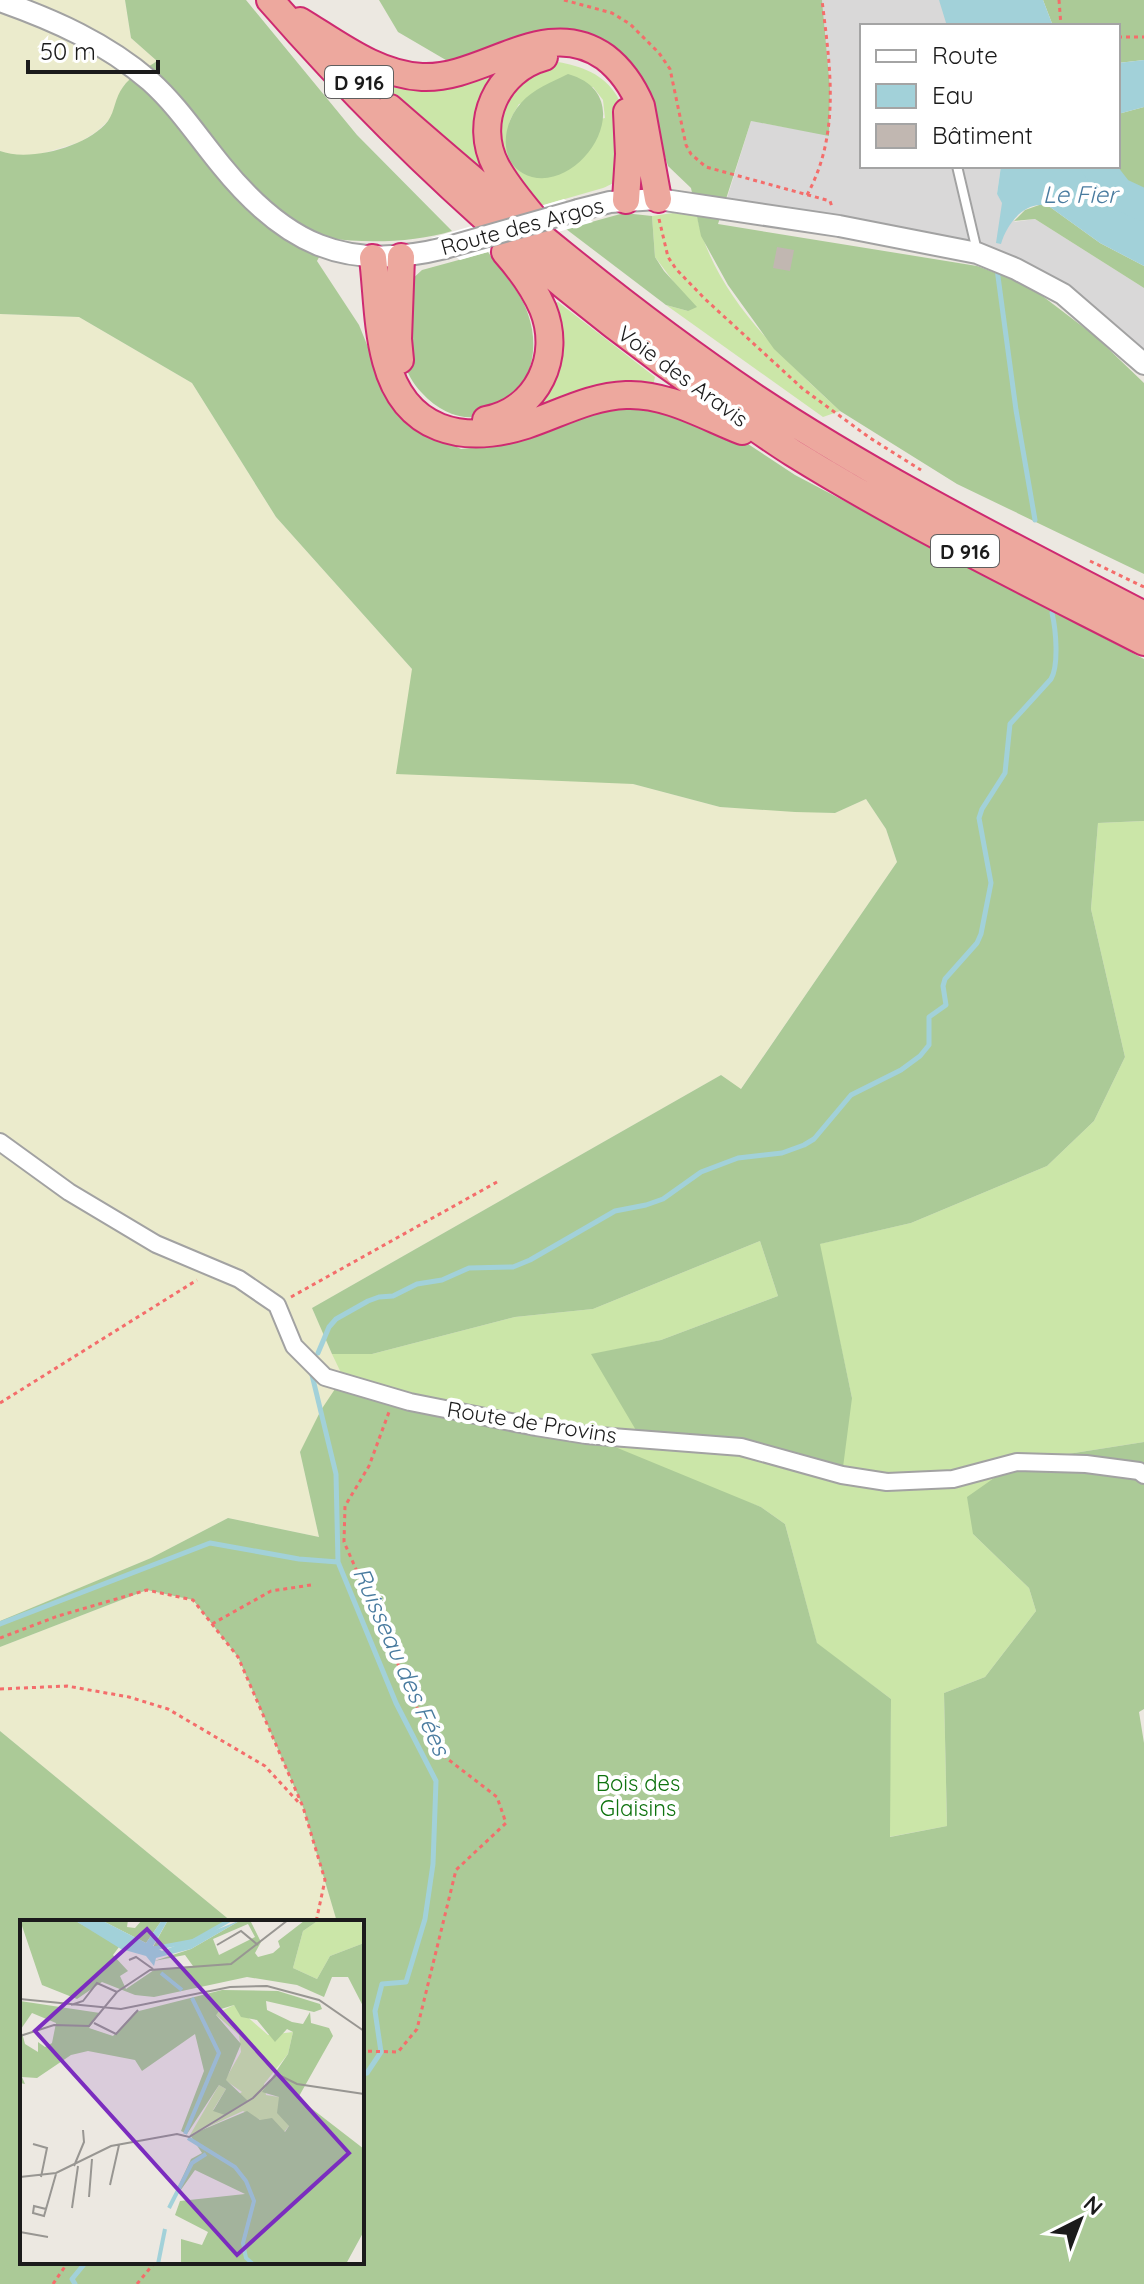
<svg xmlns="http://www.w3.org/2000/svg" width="1144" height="2284" viewBox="0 0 1144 2284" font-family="Quicksand,sans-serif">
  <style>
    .residential { fill: #d9d8d8 }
    .farmland { fill: #ebebcc }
    .grass { fill: #cbe6a8; fill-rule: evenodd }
    .forest { fill: #abca97 }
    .water { fill: #a2d1d9 }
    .pier { fill: #fff }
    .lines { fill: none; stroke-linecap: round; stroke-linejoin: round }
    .stream { stroke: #a2d1d9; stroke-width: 5 }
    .river { stroke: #a2d1d9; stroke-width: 32 }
    .building { fill: #c1b7b1 }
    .service-casing { stroke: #a2a2a2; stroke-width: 12 }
    .minor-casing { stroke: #a2a2a2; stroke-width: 20 }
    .tertiary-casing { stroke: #a2a2a2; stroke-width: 24 }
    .trunk-casing { stroke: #ce2a71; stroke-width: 30 }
    .path { stroke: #f46d6b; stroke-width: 3; stroke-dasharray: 4 4; stroke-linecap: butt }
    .service { stroke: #fff; stroke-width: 8 }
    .minor { stroke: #fff; stroke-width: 16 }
    .tertiary { stroke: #fff; stroke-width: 20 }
    .trunk { stroke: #eda89e; stroke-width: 26 }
    .tertiary-bridge-casing { stroke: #a2a2a2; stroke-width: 24; stroke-linecap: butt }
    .tertiary-bridge { stroke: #fff; stroke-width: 20 }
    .labels { text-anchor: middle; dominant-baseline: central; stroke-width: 8; stroke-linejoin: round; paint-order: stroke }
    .shield { fill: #fff; stroke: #5f5f5f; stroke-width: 2 }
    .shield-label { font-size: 20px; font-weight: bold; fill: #1b1b1b }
    .street-label { font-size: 22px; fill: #1b1b1b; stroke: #fff }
    .park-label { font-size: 22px; fill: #0f730f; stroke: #fff }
    .water-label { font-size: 24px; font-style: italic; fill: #497b9f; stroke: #fff }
    .inset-river { fill: none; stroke: #a2d1d9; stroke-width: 4 }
    .inset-road { fill: none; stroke: #989692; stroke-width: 2 }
    .view { fill: #7b2cbf; fill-opacity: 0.15; stroke: #7b2cbf; stroke-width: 4 }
    .inset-edge { fill: none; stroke: #1b1b1b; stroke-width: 4 }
  </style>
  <rect width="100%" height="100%" fill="#ece8e1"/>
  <path class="residential" d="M822 0H939L944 8 947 26H862V166H1001L997 194 1015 222 1035 219 1144 288V364L1016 269 724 208 751 121 829 135 830 88Z"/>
  <path class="farmland" d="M0 0H125L131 38 157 61 124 85 110 119 96 132 80 142 34 156 10 155 0 151Z
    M0 314 79 317 192 383 276 517 412 669 633 784 720 807 835 813 866 799 886 829 897 862 740 1090 721 1075 312 1308 343 1377 300 1452 319 1537 228 1518 151 1558 0 1621Z
    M147 1590 193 1600 238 1657 303 1807 337 1922H232L0 1731V1647Z"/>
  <path class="grass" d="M558 62C581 66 604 74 617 96 625 110 626 163 618 177 615 183 610 185 603 188L530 209 498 163 494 109 536 65ZM593 87 603 100 605 118 506 139 510 120 519 104Z
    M492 68 501 72C484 115 466 133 486 179L393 103 387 85 423 90Z
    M673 213 697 216C713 294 784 359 840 411L823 417 666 305 688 311 676 285 655 257 652 216Z
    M558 302 655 377 653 386 529 409 547 306Z
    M1144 821V1442L1017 1462 973 1534 1029 1588 1036 1611 985 1677 944 1693 947 1826 889 1837 891 1699 817 1644 785 1524 761 1507 536 1427 343 1377 332 1354H372L515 1317 593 1309 760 1241 778 1296 661 1340 592 1355 852 1398 819 1244 911 1223 1047 1166 1094 1121 1125 1057 1091 909 1098 823Z"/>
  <path class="forest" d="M125 0H246L357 135 452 231C417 242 366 244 329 238L317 261 359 325 387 394 415 427 461 449 506 444 531 432 619 407 657 404 748 444 795 475 1144 659V821L1098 823 1091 909 1125 1057 1094 1121 1047 1166 911 1223 820 1244 852 1398 842 1475 741 1447 640 1437 591 1354 661 1340 778 1296 760 1241 593 1309 515 1317 372 1354H332L312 1308 721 1075 741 1089 897 862 886 829 866 799 835 813 795 812 720 807 633 784 396 774 412 669 276 517 192 383 79 317 0 314V151C29 162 88 147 108 121 115 111 115 97 123 87 130 76 147 68 157 61L131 38Z
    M379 0H822L830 88 829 136 751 121 718 224 977 266 1028 285 1095 336 1144 383V574L957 484 840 411 774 349 728 285 701 236 691 188 668 166 652 115 596 43 451 63 398 32Z
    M1043 0H1144V60L1118 63V26H1053Z
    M568 74C642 95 584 190 532 177 498 168 500 126 521 103 533 89 552 82 568 74Z
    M1144 107V211L1116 194 1094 166H1118V114Z
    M1042 204 1050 207 1100 243 1144 266V288L1035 219 1014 221 1025 210Z
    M624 213 652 216 655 257 664 271 697 307 688 311 666 305 566 229Z
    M488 252C501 271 521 292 528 314 554 387 479 456 421 392 414 385 405 370 404 360 401 337 408 305 410 281L422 270Z
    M343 1377 410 1402 586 1435 761 1507 785 1524 817 1643 891 1699 890 1837 947 1826 944 1693 985 1677 1036 1611 1029 1588 973 1534 967 1497 1017 1462 1144 1442V1709L1139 1712 1144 1743V2284H0V1731L232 1922H22V2262H362V1922H337L303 1807 238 1657 193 1600 147 1590 0 1647V1621L151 1558 228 1518 319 1537 300 1452 321 1410Z"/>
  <path class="water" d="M939 0H1043L1053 26H947Z
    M1144 60V107L1118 114V63Z
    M1001 166H1094L1116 194 1144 211V266L1100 243 1050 207C1027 198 1007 223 1001 244L996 243 1002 203 997 194Z"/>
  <path class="pier" d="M564 199 593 222 460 260 431 238Z"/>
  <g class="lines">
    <path class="stream" d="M997 269 1016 410 1035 520
      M318 1353 329 1327 336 1319 368 1301 379 1297 393 1296 417 1284 442 1280 469 1268 513 1267 530 1260 615 1211 646 1205 663 1199 701 1172 738 1158 782 1153 804 1145 814 1139 851 1095 901 1070 920 1056 929 1045V1017L946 1005 943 986 945 979 977 943 981 934 991 883 979 818 982 809 1005 773 1010 724 1051 679C1059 665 1056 630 1052 613
      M312 1375 336 1474 338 1562 396 1703 436 1781 433 1864 425 1919 406 1982 382 1984 375 2011 381 2052 367 2073 362 2074
      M0 1624 210 1543 299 1559 338 1562
      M75 2284 72 2279 86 2262"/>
    <path class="river" d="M1097 166 1118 193 1144 205"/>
  </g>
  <path class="building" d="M777 247 794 250 790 271 773 268Z"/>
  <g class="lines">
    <defs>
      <path id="service" d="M957 166 977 251"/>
      <path id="minor" d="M0 1142 69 1192 156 1244 239 1279 277 1305 294 1346 325 1377 410 1402 536 1427 586 1435 741 1447 842 1475 887 1482 953 1479 1017 1462 1086 1464 1139 1471 1144 1475"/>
      <path id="tertiary" d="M0 1C54 20 106 43 150 81 177 105 198 137 221 165 284 243 345 273 445 248
        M578 210 610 202 658 199 839 226 977 253 1016 269 1063 294 1144 364"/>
      <path id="trunk" d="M270 0C402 151 548 284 713 398 740 417 766 436 793 453 906 523 1025 581 1144 642
        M300 21C338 44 377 75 422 77 484 80 545 14 605 57 622 70 633 87 641 106L658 199
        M390 108C507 210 625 310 754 397 879 480 1012 546 1144 615
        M626 200 629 154 627 112
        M533 217C520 201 506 185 496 166 473 122 497 70 544 57
        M373 258C377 292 377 328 386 361 405 432 463 445 526 425 559 414 591 396 626 395 666 393 706 417 742 431
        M400 360 398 339 401 257
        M486 420C538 410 562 356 543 309 534 288 520 269 505 252"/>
    </defs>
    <use href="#service" class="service-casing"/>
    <use href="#minor" class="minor-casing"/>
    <use href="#tertiary" class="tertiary-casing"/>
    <use href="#trunk" class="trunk-casing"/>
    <path class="path" d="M564 0 612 13 630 24 659 53 670 69 686 145 691 154 706 167 830 201 832 207
      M1059 0 1061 26
      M1118 37H1144
      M807 195C841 133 830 67 822 0
      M659 219 668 257 676 269 705 299 803 389 870 438 921 470
      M1090 561 1144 587
      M291 1297 497 1182
      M0 1403 197 1280
      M212 1624 271 1591 311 1585
      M0 1638 58 1616 147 1590 193 1600 238 1657 303 1807 325 1880 316 1922
      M0 1689 67 1686 129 1697 168 1709 265 1766 300 1804
      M362 2049V2051L398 2052 417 2029 456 1870 506 1823 497 1797 436 1750 344 1542 345 1506 369 1466 389 1412
      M53 2284 68 2262
      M137 2284 155 2262"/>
    <use href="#service" class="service"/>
    <use href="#minor" class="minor"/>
    <use href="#tertiary" class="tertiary"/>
    <use href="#trunk" class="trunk"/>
    <defs>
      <path id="tertiary-bridge" d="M445 248 578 210"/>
    </defs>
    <use href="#tertiary-bridge" class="tertiary-bridge-casing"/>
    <use href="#tertiary-bridge" class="tertiary-bridge"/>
  </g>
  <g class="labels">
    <g class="shield">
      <rect x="325" y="66" width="68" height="32" rx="6"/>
      <rect x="931" y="535" width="68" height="32" rx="6"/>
    </g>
    <g class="shield-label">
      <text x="359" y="82">D 916</text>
      <text x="965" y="551">D 916</text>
    </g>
    <g class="street-label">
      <text transform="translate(522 226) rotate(-15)">Route des Argos</text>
      <text transform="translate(683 376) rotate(36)">Voie des Aravis</text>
      <text transform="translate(532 1422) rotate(9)">Route de Provins</text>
    </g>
    <g class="park-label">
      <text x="638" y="1783">Bois des<tspan x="638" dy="25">Glaisins</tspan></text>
    </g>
    <g class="water-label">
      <text x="1080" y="194">Le Fier</text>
      <text transform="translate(402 1661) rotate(66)">Ruisseau des Fées</text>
    </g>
  </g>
  <g transform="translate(20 1920)">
    <rect width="344" height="344" fill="#ece8e1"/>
    <path d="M299 0H341L344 23 310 36 297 59 273 48 283 11ZM214 85 248 115 273 112 268 134 244 164 246 175 259 177 269 206 264 212 223 191 170 215 199 165 206 169 193 190 222 172 205 160 221 132 219 115 195 94Z" fill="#cbe6a8"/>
    <path d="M0 0H54L86 18 99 27 93 35 108 51 100 56 106 69 134 50 173 46 165 35 134 41 171 29 221 0H230L241 22 235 33 238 37 253 33 260 27 258 21 284 1 299 0 283 11 273 48 297 59 310 36 344 23V88L328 57H312L304 77 277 65 227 57 134 77 115 75 82 62 57 79 22 65ZM228 4 235 17 199 35 193 19ZM81 0H108L107 7 115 8 122 0H142L126 23ZM148 0H210L173 21 136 30 133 27ZM202 70 258 71 300 84 302 89 294 92 246 81 247 90 272 102 283 104 290 92 291 103 309 108 313 116 278 178 344 229V311L326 344H161V319L182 325 188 312 155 295 160 281 225 274 175 250 148 288 171 239 182 233 170 215 227 191 240 200 252 198 265 212 269 206 257 193 259 177 242 172 268 134 273 112 267 109 255 122 237 100 221 97 214 85 201 89 196 95 221 124 206 160 228 181 205 195 193 191 206 169 199 165 167 214 161 211 184 151 175 114 122 151 115 140 68 131 51 135 17 158 2 157 5 164 0 163V81L80 93 69 108 93 116 115 92ZM12 93 36 103 32 123 25 127 18 122V132L5 124 1 109Z" fill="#abca97" fill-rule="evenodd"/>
    <path d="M54 0H81L126 23 142 0H148L133 26 142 31 221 0 171 29 136 38 134 46 126 36 101 29Z" fill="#a2d1d9"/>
    <path class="inset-river" d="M130 29 173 21 210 0M141 53 162 70M165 214 199 133 172 78M168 218 215 247 226 261 234 281 223 323 226 338 233 344M149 288 172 243 186 234M138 344 145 309"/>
    <path class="inset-road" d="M197 25 221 11 238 25M109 40 116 37 133 49M0 79 101 89 210 67 247 66 299 80 344 111M51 85 63 81 77 63 97 72M74 103 96 114 118 90M0 116 34 105 69 106 97 72 130 50 211 44 268 0M13 224 27 228 21 257M54 246 64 222 63 210M0 257 36 253 91 226 157 214 169 217 233 178 257 154 277 164 344 174M90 265 99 225M69 277 72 239M52 288 58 246M26 289 24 296 13 293 14 286 26 289 36 254M0 312 28 317"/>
    <path class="view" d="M127 9 329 233 217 335 15 111Z"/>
    <rect width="344" height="344" class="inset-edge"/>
  </g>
  <rect x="860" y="24" width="260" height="144" fill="#ffffff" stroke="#a4a4a4" stroke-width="2"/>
  <rect x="876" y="50" width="40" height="12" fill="#ffffff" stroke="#a4a4a4" stroke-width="2"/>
  <text x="932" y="64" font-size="24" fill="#1b1b1b">Route</text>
  <rect x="876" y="84" width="40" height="24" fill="#a2d1d9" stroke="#a4a4a4" stroke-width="2"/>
  <text x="932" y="104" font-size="24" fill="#1b1b1b">Eau</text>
  <rect x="876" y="124" width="40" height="24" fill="#c1b7b1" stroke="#a4a4a4" stroke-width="2"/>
  <text x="932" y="144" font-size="24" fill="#1b1b1b">Bâtiment</text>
  <g transform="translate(1080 2220) rotate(42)" stroke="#ffffff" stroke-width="6" paint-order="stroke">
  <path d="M0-6L14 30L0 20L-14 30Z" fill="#1b1b1b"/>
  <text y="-12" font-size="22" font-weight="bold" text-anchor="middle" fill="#1b1b1b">N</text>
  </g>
  <path d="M28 60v12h130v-12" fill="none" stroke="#1b1b1b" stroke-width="4"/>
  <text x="40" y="60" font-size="24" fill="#1b1b1b" stroke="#ffffff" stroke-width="6" paint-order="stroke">50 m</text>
</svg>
